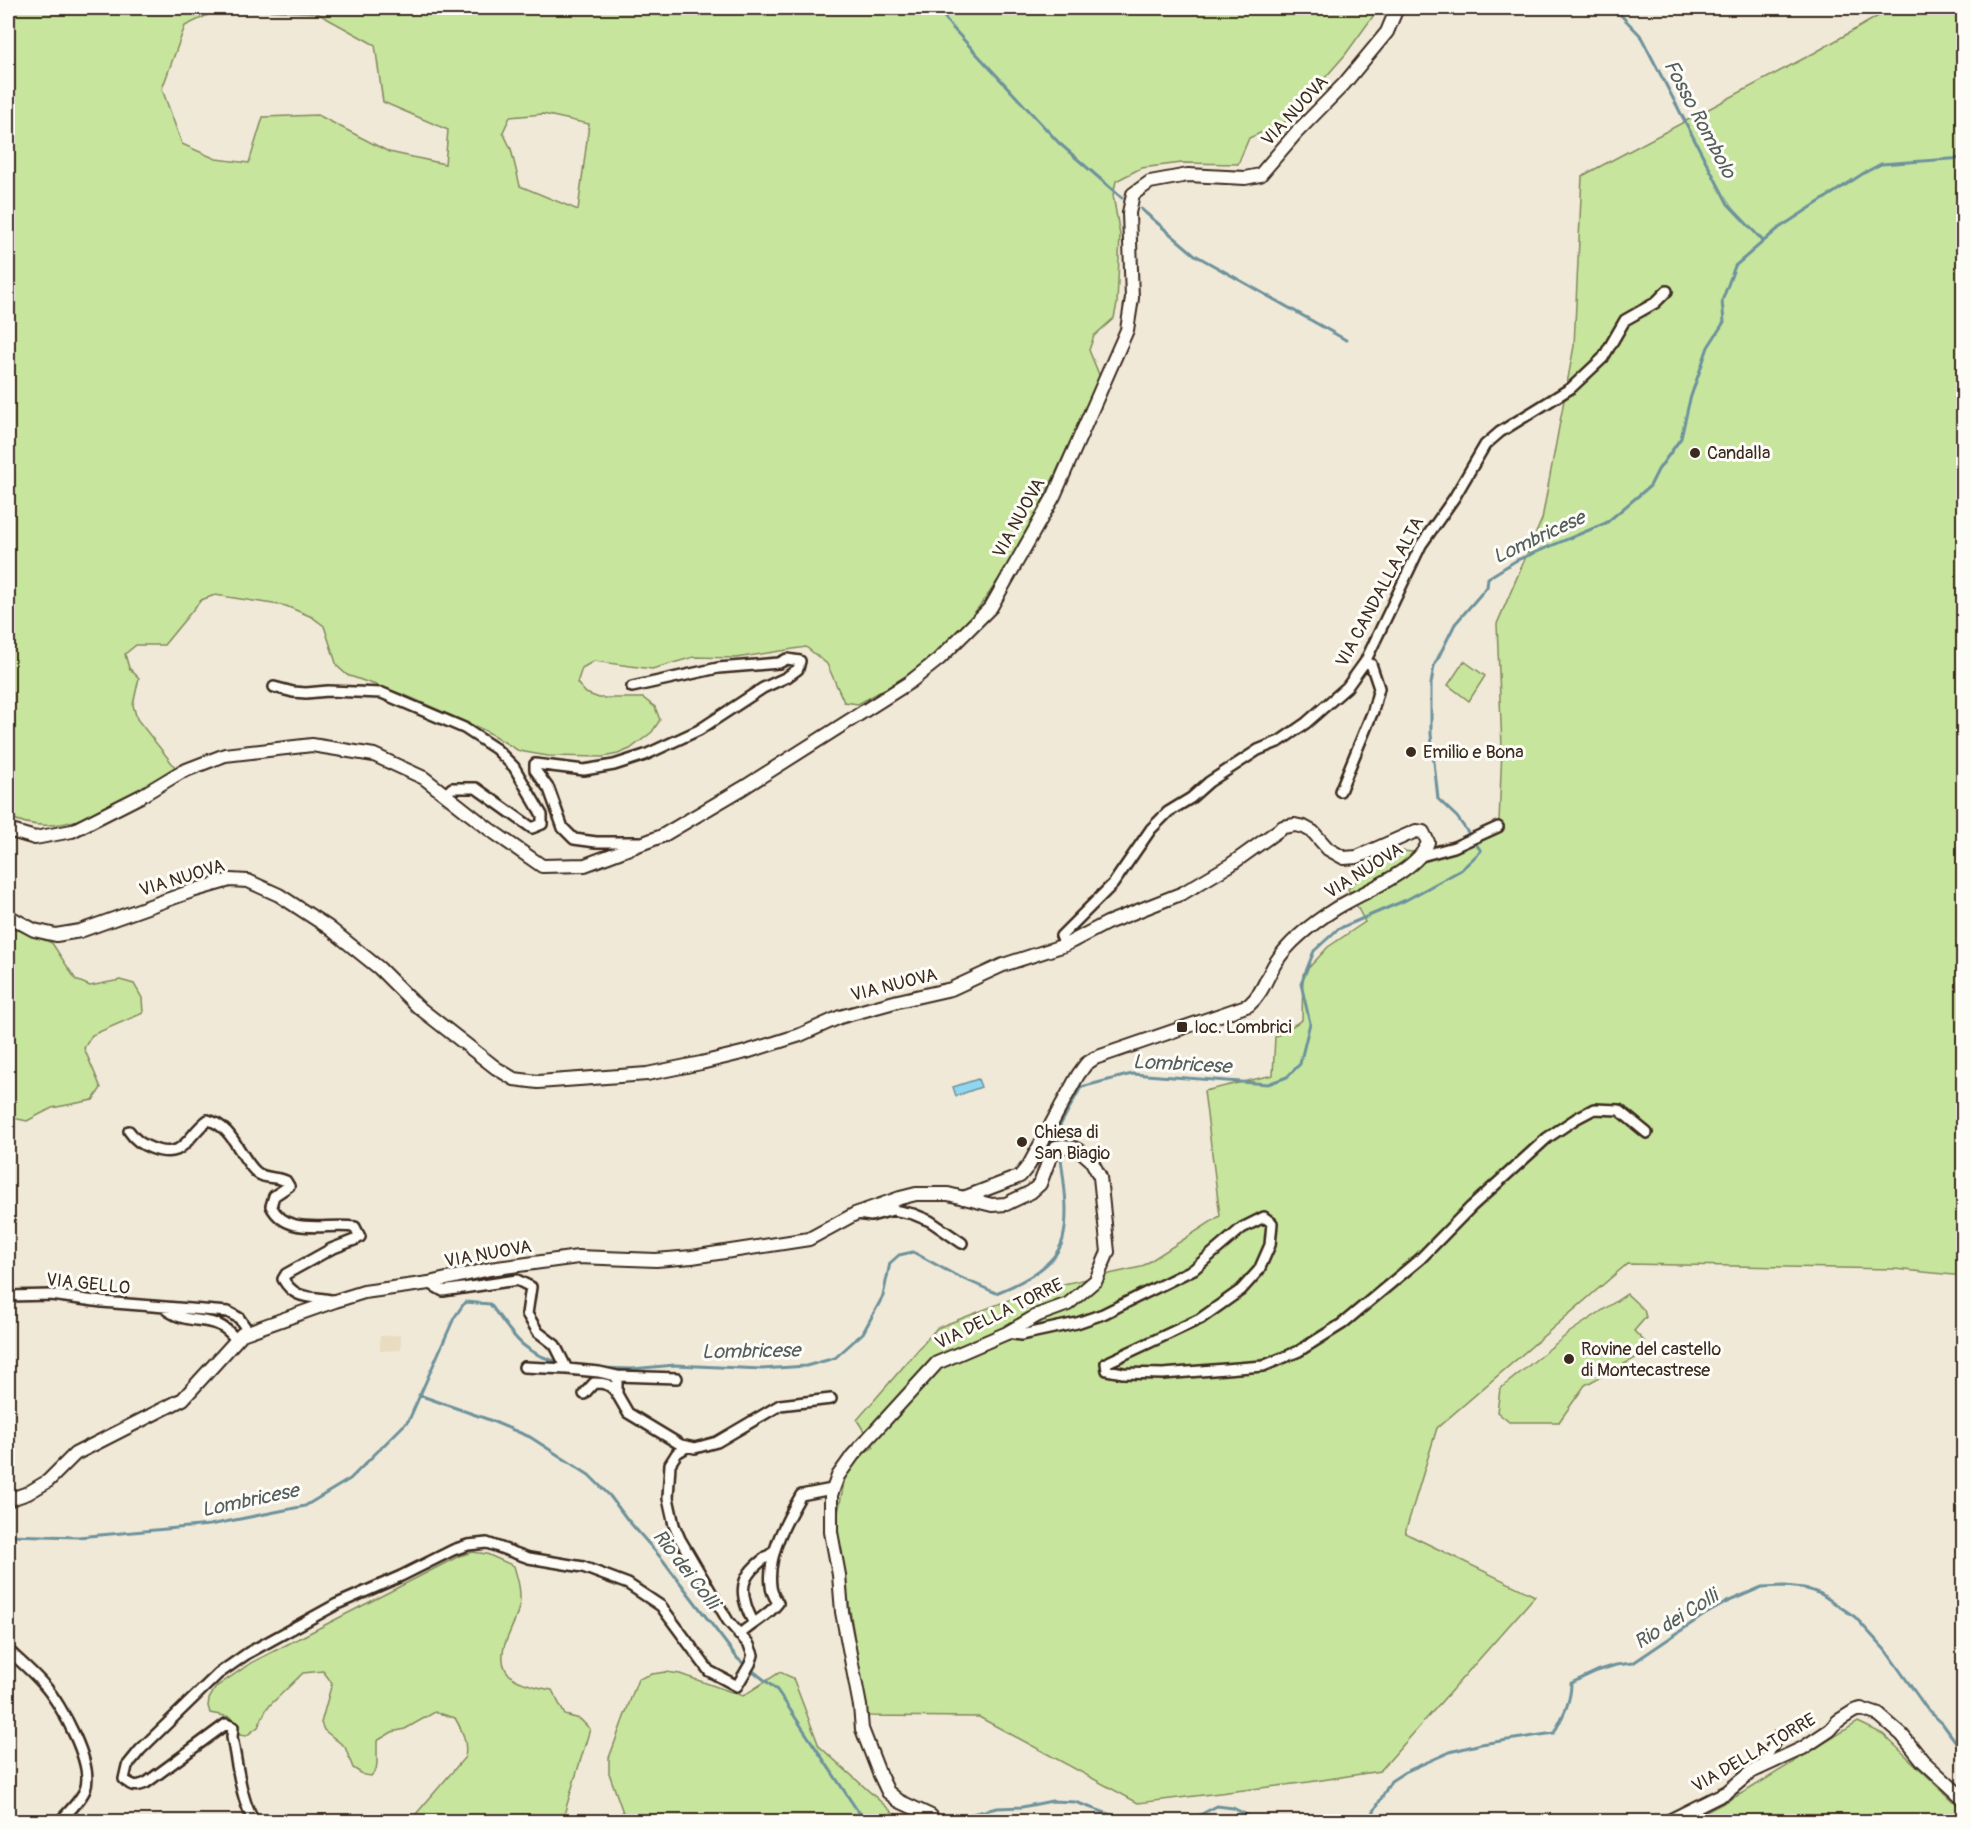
<svg xmlns="http://www.w3.org/2000/svg" width="1971" height="1829" viewBox="0 0 1971 1829" font-family="Pangolin,sans-serif">
  <style>
    .built { fill: #e9dcc0 }
    .green { fill: #c7e59d; stroke: #81885e; stroke-width: 1.5; fill-rule: evenodd }
    .water { fill: #8fd7f0; stroke: #6d929c; stroke-width: 1.5 }
    .lines { fill: none; stroke-linecap: round; stroke-linejoin: round }
    .stream { stroke: #6d929c; stroke-width: 3 }
    .minor-casing { stroke: #3b2a1e; stroke-width: 14 }
    .tertiary-casing { stroke: #3b2a1e; stroke-width: 16 }
    .minor { stroke: #fdfcf7; stroke-width: 9 }
    .tertiary { stroke: #fdfcf7; stroke-width: 12 }
    .poi-dot { fill: #3b2a1e; stroke: #fdfcf7; stroke-width: 2 }
    .labels { text-anchor: middle; dominant-baseline: central; stroke-width: 6; stroke-linejoin: round; paint-order: stroke }
    .street-label { font-size: 18px; fill: #3b2a1e; stroke: #fdfcf7 }
    .poi-label { font-size: 18px; fill: #3b2a1e; stroke: #fdfcf7; text-anchor: start }
    .water-label { font-size: 20px; font-style: italic; fill: #545e5d; stroke: #fdfcf7 }
  </style>
  <rect width="100%" height="100%" fill="#f1e9d7"/>
  <filter id="ink" filterUnits="userSpaceOnUse"><feTurbulence type="fractalNoise" baseFrequency=".0167" numOctaves="2"/><feDisplacementMap in="SourceGraphic" scale="12" xChannelSelector="R" yChannelSelector="G"/><feConvolveMatrix kernelMatrix="1 2 1 2 8 2 1 2 1" color-interpolation-filters="sRGB"/></filter>
  <g filter="url(#ink)">
    <path class="built" d="M401 1335V1350L380 1351V1336Z"/>
    <path class="green" d="M8 8H222L185 26 162 89 182 144 216 159 249 163 263 117 318 115 389 152 445 164 448 130 383 102 375 45 317 13 225 8H1376L1374 15 1345 55 1287 121 1249 138 1238 164 1182 163 1141 168 1116 181 1113 195 1120 235 1117 304 1114 318 1094 336 1089 350 1100 377C1055 469 1018 577 942 648 918 671 887 688 858 704L844 702 827 664 806 647 736 658 694 657 652 669 594 661 582 668 577 683 586 693 599 698H643L655 707 660 720 652 732 630 749 618 754 603 757 548 756 519 751 486 731 407 696 347 675 337 666 324 626 312 617 286 606 215 595 201 600 164 645H136L125 654 129 668 139 678 133 705 137 719 175 767C129 796 63 846 8 816ZM543 114 589 124 578 210 520 186 511 149 503 132 510 117Z
      M1892 8H1963V1276L1894 1269 1627 1264 1437 1428 1405 1533 1535 1596 1380 1771 1309 1782 1138 1803 979 1717 867 1716 836 1523 848 1462 874 1447 857 1420 937 1328 1032 1291 1141 1267 1220 1216 1204 1091 1273 1075 1275 1037 1302 1020 1303 974 1328 947 1365 922 1348 889 1387 849 1438 855 1499 822 1502 748 1497 624 1542 519 1574 346 1582 176 1816 52Z
      M1464 661 1485 676 1469 701 1448 685Z
      M8 926 52 943 76 980 90 986 120 980 134 984 142 998 143 1013 92 1035 84 1048 101 1088 93 1100 52 1108 27 1121 8 1117Z
      M1627 1294 1644 1310 1646 1317 1634 1331 1644 1341 1641 1355 1585 1385 1559 1422H1509L1497 1412 1500 1389 1570 1332Z
      M473 1552 487 1554 514 1566C518 1580 522 1593 519 1607 516 1621 508 1634 504 1647 496 1681 527 1685 552 1690L565 1715 580 1719 590 1729 562 1821H410L465 1757C468 1743 462 1730 455 1718L435 1712 405 1729 392 1732 377 1741V1763L376 1770 371 1776 364 1775 353 1768 345 1747 324 1730 321 1723 332 1683 323 1671 303 1673 267 1708 258 1727 246 1736 240 1735 230 1717 210 1713 208 1706 209 1699 216 1687 251 1663 459 1556Z
      M666 1672 680 1674 743 1696 780 1672 793 1678 819 1746 902 1821H626L609 1773V1758L638 1679 652 1674Z
      M1858 1722 1883 1734 1963 1810V1821H1689L1748 1790Z"/>
    <path class="water" d="M978 1079 981 1087 956 1096 953 1087Z"/>
    <g class="lines">
      <path class="stream" d="M938 8 950 25 1059 143 1122 198
        M1614 8 1640 35 1728 204 1763 241
        M1141 209 1195 255 1346 340
        M1059 1143 1058 1129 1081 1087 1132 1074 1268 1084 1287 1077 1300 1064 1310 1023 1301 984 1314 951 1338 929 1406 900 1461 870 1481 851 1457 817 1438 799 1431 734V684L1434 666 1455 624 1487 587 1488 578 1517 560 1606 523 1650 486 1658 470 1681 438 1690 399 1708 347 1724 322 1722 301 1735 266 1779 228 1864 173 1881 164 1964 158
        M600 1368 632 1369 675 1365 762 1369 806 1366 835 1358 863 1333 883 1296 890 1263 899 1255 913 1252 955 1275 996 1293C1019 1284 1056 1266 1063 1239 1070 1211 1063 1178 1060 1150
        M419 1395 487 1419 530 1437 589 1475 610 1496 627 1519 662 1559 738 1659 777 1690 857 1810 867 1820 878 1822
        M8 1535 78 1537 210 1525 305 1506 350 1479 409 1420 454 1318 465 1302 490 1304C513 1335 521 1353 561 1363
        M938 1822 997 1808 1022 1807 1052 1801 1075 1802 1131 1822
        M1182 1822 1196 1817 1217 1806 1233 1808 1247 1815 1253 1822
        M1363 1822 1373 1813 1391 1781 1405 1772 1450 1752 1481 1744 1554 1733C1563 1716 1571 1702 1571 1683L1597 1671 1616 1665 1633 1663 1704 1615 1727 1602 1762 1587 1785 1586 1804 1588 1821 1594 1855 1617 1886 1651 1927 1709 1942 1723 1964 1753"/>
      <defs>
        <path id="minor" d="M274 687 293 692 306 693 328 691 382 693 464 728 496 749 514 767 542 815V824L532 828 476 788H452L446 794
          M632 687 718 668 779 663 787 659 800 661 798 669 787 677 763 688 699 730 645 755 614 765 584 770 535 764V770L549 789 563 828 574 839 596 842H639
          M1340 791 1373 711 1379 688 1371 664 1365 662
          M1421 856 1454 847 1498 827
          M1065 945 1061 936 1113 884 1151 829 1168 812 1191 798 1209 782 1258 750 1280 741 1306 723 1347 687 1365 662 1421 545 1454 498 1485 445 1500 432 1571 388 1603 358 1625 320 1655 303 1667 291
          M129 1131C135 1140 141 1144 151 1148 185 1161 186 1136 208 1120 232 1126 239 1155 255 1171 264 1180 276 1176 286 1181L289 1186 274 1196 271 1206C287 1237 324 1223 355 1227L360 1237 357 1239 331 1249 286 1274 283 1279C296 1302 313 1295 335 1301
          M858 1214 871 1216 893 1210 913 1214 930 1221 962 1243
          M429 1283 443 1291 517 1280 531 1287 527 1314 538 1332 555 1345 567 1369 599 1372 617 1376V1394L628 1413 681 1445 695 1448 717 1442 780 1405 831 1399
          M8 1296 51 1295 102 1302 228 1312 239 1318 248 1331
          M167 1310C192 1328 216 1311 236 1340
          M1007 1333 1021 1335 1077 1323 1103 1314 1194 1269 1242 1228 1264 1217 1272 1223 1270 1245 1259 1270 1241 1290 1200 1319 1106 1363 1107 1370 1123 1373 1163 1374 1263 1366 1299 1351 1342 1324 1420 1259 1471 1207 1547 1138 1577 1118 1594 1109 1619 1110 1647 1133
          M524 1367 567 1369
          M617 1376 677 1378
          M584 1394 594 1383C605 1383 611 1384 617 1394
          M753 1622C735 1586 742 1573 775 1551
          M739 1635C751 1624 769 1615 778 1603 775 1598 771 1592 771 1586 767 1555 786 1521 801 1495L832 1489
          M8 1650C20 1661 33 1672 44 1685 61 1704 95 1765 85 1790 80 1801 68 1813 59 1822
          M1760 1769 1778 1736
          M256 1822C242 1809 236 1757 232 1737L233 1727 226 1724 146 1783C136 1787 132 1787 124 1779L127 1766 140 1750 218 1674 248 1653 337 1604 401 1576 453 1550 468 1545 487 1543 529 1558 583 1567 628 1584 661 1606 709 1671 737 1686 750 1664 753 1655 749 1645 728 1621 680 1539 674 1525 668 1498 670 1464 677 1453 687 1447
          M290 1822 291 1821"/>
        <path id="tertiary" d="M8 830 35 838 72 831 141 796 181 772 225 755 312 745 374 755 424 778 489 829 542 866 585 865 662 836 743 788 910 682 939 659 991 607 1054 496 1127 330 1132 298 1129 213 1133 194 1150 182 1188 175 1245 178 1260 175 1296 133 1344 84 1387 32 1397 8
          M8 916 34 930 56 935 80 931 192 891 230 880 248 881 279 895 328 927 379 968 417 1006 496 1068 514 1079 538 1082 647 1074 701 1063 746 1052 800 1035 840 1017 898 1001 951 989 1003 965 1065 945 1107 923 1183 893 1230 865 1283 827 1295 825 1304 827 1313 832 1328 849 1344 858 1357 857 1416 831 1423 832 1428 842C1419 871 1360 893 1335 909 1313 923 1290 940 1276 962 1267 976 1263 993 1249 1005L1095 1058 1086 1064 1078 1075 1029 1165 1020 1176 1013 1179 963 1198
          M8 1500 28 1493 48 1481 75 1454 183 1399 242 1334 335 1301 364 1292 429 1283 490 1269 578 1257 656 1260 692 1257 809 1239 855 1214 900 1198 916 1194H948L992 1205 1006 1204 1031 1192 1040 1184 1049 1160 1056 1147 1063 1146 1074 1148 1083 1153 1091 1160 1100 1177 1108 1252 1096 1280 1068 1304 1038 1315 1007 1333 937 1363 853 1455 838 1476 831 1495V1532L839 1575 842 1612 860 1706 862 1729 879 1773 888 1792 899 1801 931 1816 934 1822
          M1667 1822 1727 1792 1751 1772 1803 1748 1830 1730 1838 1721 1854 1711 1861 1709 1879 1715 1902 1735 1923 1761 1964 1799"/>
      </defs>
      <use href="#minor" class="minor-casing"/>
      <use href="#tertiary" class="tertiary-casing"/>
      <use href="#minor" class="minor"/>
      <use href="#tertiary" class="tertiary"/>
    </g>
  </g>
  <g class="poi-dot">
    <circle cx="1695" cy="453" r="6"/>
    <circle cx="1411" cy="752" r="6"/>
    <rect x="1176" y="1021" width="12" height="12" rx="3"/>
    <circle cx="1022" cy="1142" r="6"/>
    <circle cx="1569" cy="1359" r="6"/>
  </g>
  <g class="labels">
    <g class="street-label">
      <text transform="translate(1295 111) rotate(-47)">VIA NUOVA</text>
      <text transform="translate(1019 518) rotate(-61)">VIA NUOVA</text>
      <text transform="translate(1380 592) rotate(-62)">VIA CANDALLA ALTA</text>
      <text transform="translate(1364 871) rotate(-32)">VIA NUOVA</text>
      <text transform="translate(182 878) rotate(-17)">VIA NUOVA</text>
      <text transform="translate(894 985) rotate(-14)">VIA NUOVA</text>
      <text transform="translate(488 1254) rotate(-10)">VIA NUOVA</text>
      <text transform="translate(88 1284) rotate(6)">VIA GELLO</text>
      <text transform="translate(999 1314) rotate(-26)">VIA DELLA TORRE</text>
      <text transform="translate(1754 1753) rotate(-30)">VIA DELLA TORRE</text>
    </g>
    <g class="poi-label">
      <text x="1707" y="453">Candalla</text>
      <text x="1423" y="752">Emilio e Bona</text>
      <text x="1194" y="1027">Ioc. Lombrici</text>
      <text x="1034" y="1132">Chiesa di<tspan x="1034" dy="21">San Biagio</tspan></text>
      <text x="1581" y="1349">Rovine del castello<tspan x="1581" dy="21">di Montecastrese</tspan></text>
    </g>
    <g class="water-label">
      <text transform="translate(1700 119) rotate(62)">Fosso Rombolo</text>
      <text transform="translate(1539 537) rotate(-25)">Lombricese</text>
      <text transform="translate(1182 1064) rotate(3)">Lombricese</text>
      <text transform="translate(751 1351) rotate(-1)">Lombricese</text>
      <text transform="translate(250 1500) rotate(-12)">Lombricese</text>
      <text transform="translate(686 1569) rotate(52)">Rio dei Colli</text>
      <text transform="translate(1676 1619) rotate(-32)">Rio dei Colli</text>
    </g>
  </g>
  <rect width="1971" height="1829" fill="none" stroke="#fdfcf7" stroke-width="30"/>
  <rect x="15" y="15" width="1941" height="1799" fill="none" stroke="#3b2a1e" stroke-width="2" filter="url(#ink)"/>
</svg>
